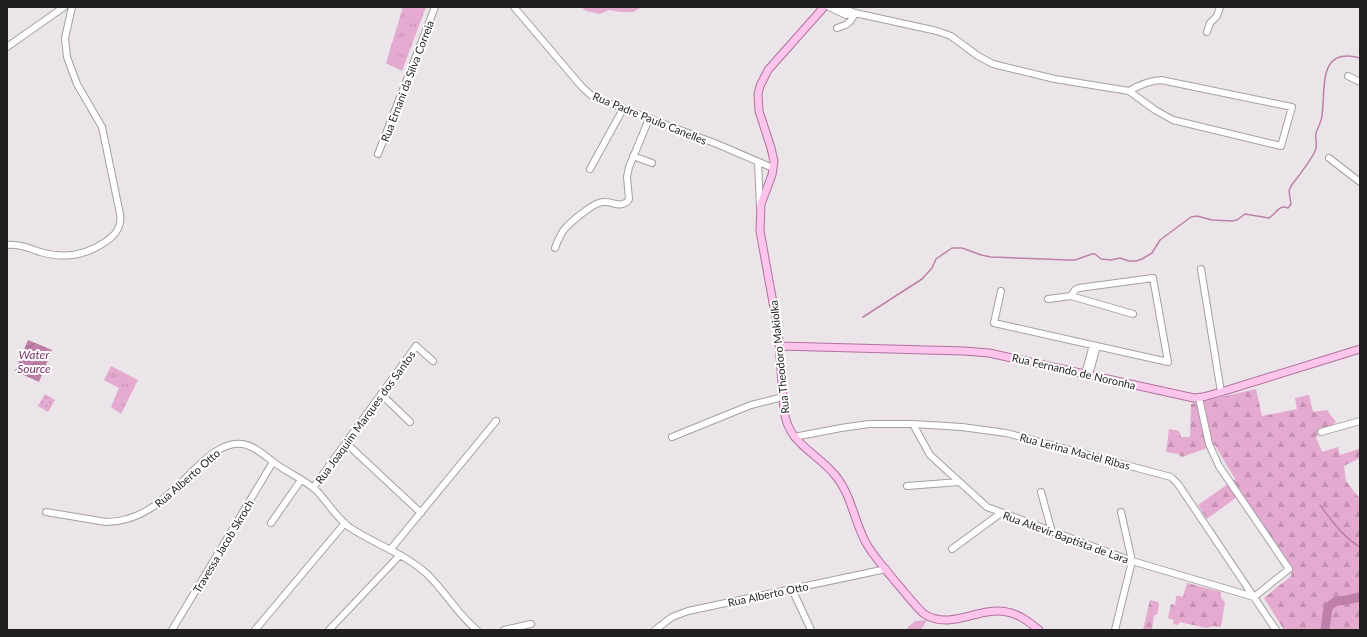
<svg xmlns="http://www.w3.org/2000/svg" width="1367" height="637" viewBox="0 0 1367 637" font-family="Lato,sans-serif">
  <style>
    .grass { fill: url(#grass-tufts) }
    .forest { fill: url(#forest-firs) }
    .park { fill: url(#park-dots) }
    .water { fill: url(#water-waves) }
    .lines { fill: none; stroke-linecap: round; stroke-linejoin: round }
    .stream { stroke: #be80a9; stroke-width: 1.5 }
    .river { stroke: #be80a9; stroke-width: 9 }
    .minor-casing { stroke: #a59fa2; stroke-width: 8 }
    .major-casing { stroke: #b0719c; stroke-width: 9 }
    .minor { stroke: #fff; stroke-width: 6 }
    .major { stroke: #fec5ec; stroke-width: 7 }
    .labels { text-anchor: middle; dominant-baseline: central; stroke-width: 4; stroke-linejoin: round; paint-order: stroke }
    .street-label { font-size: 11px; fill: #201e1f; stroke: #fff }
    .water-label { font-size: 12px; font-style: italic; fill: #7b3166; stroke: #fff }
  </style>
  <defs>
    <pattern id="grass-tufts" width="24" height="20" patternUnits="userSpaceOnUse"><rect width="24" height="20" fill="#e4aad0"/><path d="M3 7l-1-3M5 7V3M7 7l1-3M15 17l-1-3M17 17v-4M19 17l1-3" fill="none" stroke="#c392b2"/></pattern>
    <pattern id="forest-firs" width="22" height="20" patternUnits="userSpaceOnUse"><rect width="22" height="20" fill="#e4aad0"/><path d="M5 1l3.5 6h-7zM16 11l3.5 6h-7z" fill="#c392b2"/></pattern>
    <pattern id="park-dots" width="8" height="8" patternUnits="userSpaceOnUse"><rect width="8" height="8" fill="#e4aad0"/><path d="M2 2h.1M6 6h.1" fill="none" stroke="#c392b2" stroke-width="1.8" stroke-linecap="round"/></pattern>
    <pattern id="water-waves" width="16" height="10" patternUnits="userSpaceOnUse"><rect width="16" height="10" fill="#be80a9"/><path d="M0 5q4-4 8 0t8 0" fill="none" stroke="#9a6889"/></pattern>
  </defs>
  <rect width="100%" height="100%" fill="#ebe5e9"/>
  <path class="grass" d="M403 7H426L402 71 386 63Z
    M111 366 138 380 121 414 111 407 119 388 104 380Z"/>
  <path class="forest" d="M581 7H642L633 12H620L609 10 600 14 586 11Z
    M1256 389 1262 416 1297 409 1295 398 1309 395 1313 412 1327 410 1336 422C1329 430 1323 427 1316 437L1322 452 1338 447 1340 455 1359 449 1360 458 1344 466 1346 481 1360 499V630H1284L1264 598 1291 576 1292 567 1241 494 1207 519 1198 505 1235 479 1215 445 1182 457 1178 454 1166 452 1169 429 1179 431 1181 437H1190L1191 404Z
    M1187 583 1221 592V598L1225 602 1221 627 1214 626 1206 628 1180 622 1178 625 1173 624 1174 620 1168 618 1171 604 1175 605 1176 596 1183 597Z
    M1150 600 1158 602 1159 605 1157 615H1154L1152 630H1143Z
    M927 620 921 630H905L915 621Z"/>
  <path class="park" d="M45 394 55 400 48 412 38 406Z"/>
  <path class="water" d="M28 340 52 350 39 382 15 371Z"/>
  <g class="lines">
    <path class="stream" d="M863 317 922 279 932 268 936 259 952 248H962L981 255 991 257 1069 260H1075L1092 254H1095L1101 259 1111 260 1120 258 1129 261H1136L1142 259 1152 253 1160 240 1191 217 1197 216 1212 220 1232 221 1237 220 1245 214 1269 218C1276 214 1279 204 1288 208L1291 204 1289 191 1291 186C1296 179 1315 156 1316 148 1317 143 1315 138 1316 133 1318 127 1322 121 1322 115 1326 89 1317 46 1360 58
      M1320 505C1332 521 1343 537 1360 547"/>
    <path class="river" d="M1325 630 1328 607C1338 599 1336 602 1347 600 1352 599 1354 597 1360 598"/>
    <defs>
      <path id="minor" d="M514 7 582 87 592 96 603 101 717 144 773 168
        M829 7 846 15 855 13
        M841 7 855 13 937 31 951 36 978 56 993 64 1055 79 1129 91 1155 110 1173 120 1281 146 1292 107 1161 80C1148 81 1139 85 1129 91
        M837 28C847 25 851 23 855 13
        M1207 32 1210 23 1217 16 1220 7
        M7 47 64 7
        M1348 76 1360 82
        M378 154 435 7
        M633 156 652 163
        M1329 158 1360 182
        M758 162 760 206
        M590 169 623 109
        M7 245C19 244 29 248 40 252 64 259 85 256 105 242 116 235 122 227 120 214L102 127 77 84 67 57 65 38 72 7
        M555 248C557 242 560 236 563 231 569 223 594 202 603 202 613 201 618 208 627 202L629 199 627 177 629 167 649 119
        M1201 269 1221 392
        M1001 291 994 323 1168 362 1153 278 1079 288 1075 290 1071 296
        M1048 299 1071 296 1133 314
        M1085 374 1093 345
        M1089 375 1097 346
        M381 394 410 422
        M913 424 930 455 987 507 1132 561 1254 597 1289 569 1219 466 1209 444 1199 398
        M1321 432 1360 421
        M672 437 751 405 783 397
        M794 437 841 428 869 424H913L962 427 1006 433 1171 477 1178 484 1276 630
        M346 443 421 513
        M907 486 959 482
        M313 488 416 346 433 361
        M1041 492 1052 532
        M46 512 106 522C145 522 168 495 194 470 202 462 210 454 220 449 227 445 235 443 243 444 256 446 268 459 279 466 291 474 306 481 317 491 328 503 336 517 349 527 374 544 404 553 427 574 445 591 457 614 477 630
        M271 523 301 480
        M952 549 1001 513
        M390 550 496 421
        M792 589 811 630
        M172 630 273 462
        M255 630 345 523
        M329 630 400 555
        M504 630 531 624
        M655 630 672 617 688 611 886 569
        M1115 630 1132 561 1121 512"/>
      <path id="major" d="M824 7 768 70 760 86 758 94 759 111 771 148 774 161 772 175 761 204 760 231 778 330 784 410C788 444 815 451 835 475 851 494 854 520 865 541 872 555 884 567 894 580 904 591 913 604 924 614 952 631 978 606 1007 612 1019 614 1029 622 1039 630
        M780 346 964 351 989 353 1194 398 1203 397 1221 392 1360 349"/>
    </defs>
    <use href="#minor" class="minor-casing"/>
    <use href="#major" class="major-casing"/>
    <use href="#minor" class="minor"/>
    <use href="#major" class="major"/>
  </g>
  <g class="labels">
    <g class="street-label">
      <text transform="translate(407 81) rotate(-69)">Rua Ernani da Silva Correia</text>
      <text transform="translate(650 118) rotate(22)">Rua Padre Paulo Canelles</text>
      <text transform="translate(779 357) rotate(-96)">Rua Theodoro Makiolka</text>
      <text transform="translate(1074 371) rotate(13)">Rua Fernando de Noronha</text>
      <text transform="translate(365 417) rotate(-54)">Rua Joaquim Marques dos Santos</text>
      <text transform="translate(1075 451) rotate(15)">Rua Lerina Maciel Ribas</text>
      <text transform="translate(187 478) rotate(-41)">Rua Alberto Otto</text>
      <text transform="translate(1066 537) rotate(20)">Rua Altevir Baptista de Lara</text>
      <text transform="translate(223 546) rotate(-59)">Travessa Jacob Skroch</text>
      <text transform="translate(768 594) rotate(-12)">Rua Alberto Otto</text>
    </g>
    <g class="water-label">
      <text x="34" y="354">Water<tspan x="34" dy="14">Source</tspan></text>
    </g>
  </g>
  <rect width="1367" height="637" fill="none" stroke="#201e1f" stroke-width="16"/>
</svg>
